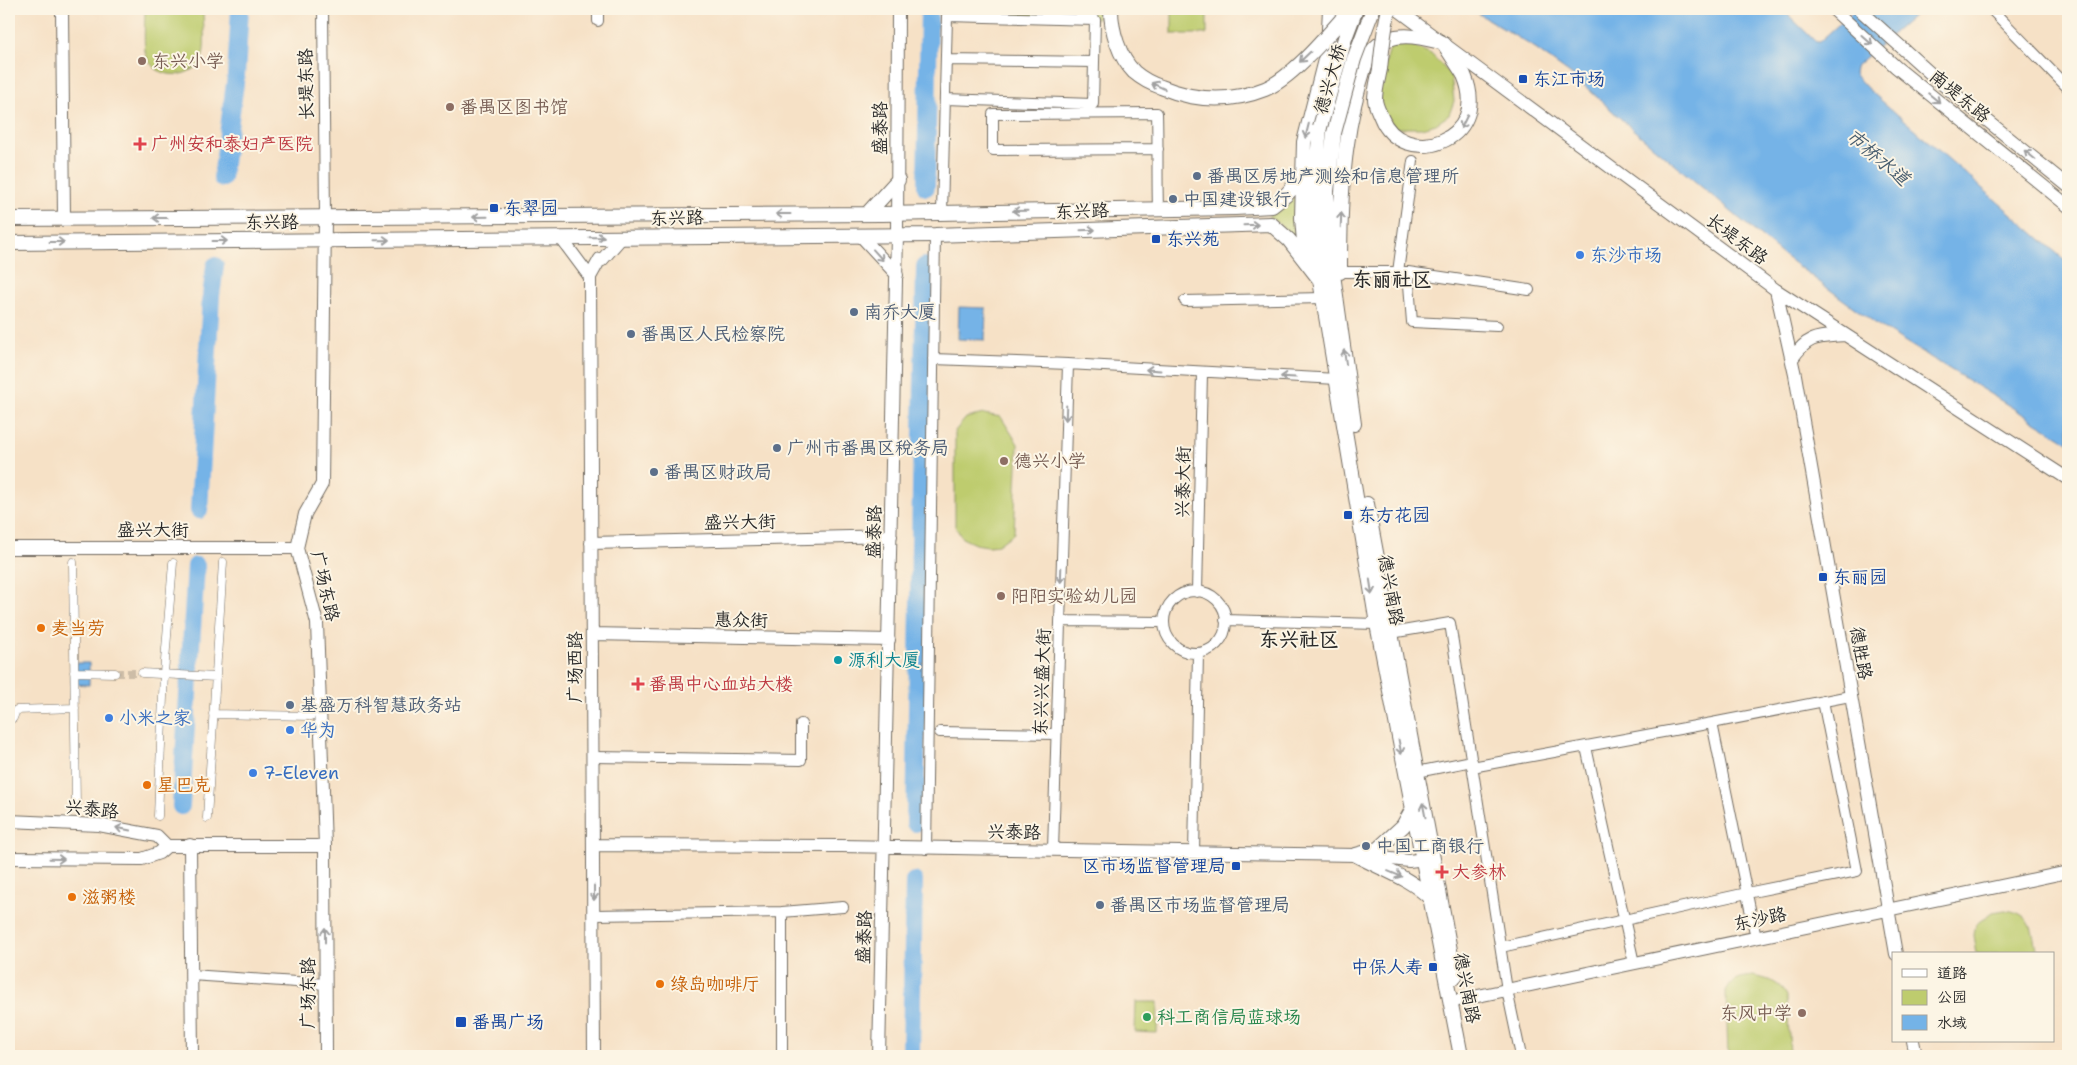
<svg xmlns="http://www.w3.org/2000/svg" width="2077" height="1065" viewBox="0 0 2077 1065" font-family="'Shantell Sans','LXGW WenKai TC',sans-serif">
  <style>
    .green { fill: #becc6e; stroke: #747c4c }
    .water { fill: #74b3e7; stroke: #506f89 }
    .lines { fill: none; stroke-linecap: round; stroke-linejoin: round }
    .river { stroke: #74b3e7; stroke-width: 18 }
    .pedestrian-tunnel { stroke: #cdbda7; stroke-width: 8; stroke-dasharray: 8 4; stroke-linecap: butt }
    .pedestrian-casing { stroke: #726b61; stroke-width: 9 }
    .minor-casing { stroke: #726b61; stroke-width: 12 }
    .tertiary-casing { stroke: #726b61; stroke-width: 14 }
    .secondary-casing { stroke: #726b61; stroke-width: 16 }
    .pedestrian { stroke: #fff; stroke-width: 8 }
    .minor { stroke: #fff; stroke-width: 10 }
    .tertiary { stroke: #fff; stroke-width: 12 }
    .secondary { stroke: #fff; stroke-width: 14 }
    .secondary-bridge-casing { stroke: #726b61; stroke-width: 16; stroke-linecap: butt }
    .secondary-bridge { stroke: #fff; stroke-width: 14 }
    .oneway { stroke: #a0a0a0 }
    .education-dot { fill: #8d6e63; stroke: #fcf5e5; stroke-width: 2 }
    .transit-dot { fill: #1a4fb4; stroke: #fcf5e5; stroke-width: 2 }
    .health-dot { fill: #e0444e; stroke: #fcf5e5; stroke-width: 2 }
    .service-dot { fill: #5c6f8a; stroke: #fcf5e5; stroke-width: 2 }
    .shop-dot { fill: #3f7fe0; stroke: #fcf5e5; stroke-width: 2 }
    .food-dot { fill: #e8710a; stroke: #fcf5e5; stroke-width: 2 }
    .culture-dot { fill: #0f9aa8; stroke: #fcf5e5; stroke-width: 2 }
    .leisure-dot { fill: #2e9e5b; stroke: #fcf5e5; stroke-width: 2 }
    .labels { text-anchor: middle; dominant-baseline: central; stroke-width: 4; stroke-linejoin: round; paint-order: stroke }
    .education-label { font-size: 18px; fill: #785e54; stroke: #fcf5e5; text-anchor: start }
    .street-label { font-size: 18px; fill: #2b2b2b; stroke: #fcf5e5 }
    .transit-label { font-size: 18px; fill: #164399; stroke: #fcf5e5; text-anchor: start }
    .health-label { font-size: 18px; fill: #be3a42; stroke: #fcf5e5; text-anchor: start }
    .service-label { font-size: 18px; fill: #4e5e75; stroke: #fcf5e5; text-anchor: start }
    .shop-label { font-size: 18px; fill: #366cbe; stroke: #fcf5e5; text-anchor: start }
    .food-label { font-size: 18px; fill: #c56008; stroke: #fcf5e5; text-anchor: start }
    .culture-label { font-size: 18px; fill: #0d838f; stroke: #fcf5e5; text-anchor: start }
    .leisure-label { font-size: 18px; fill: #27864d; stroke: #fcf5e5; text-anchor: start }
    .water-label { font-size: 19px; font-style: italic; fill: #455b6d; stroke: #fcf5e5 }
    .quarter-label { font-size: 20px; font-weight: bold; fill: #2b2b2b; stroke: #fcf5e5 }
  </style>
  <rect width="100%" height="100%" fill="#fcf5e5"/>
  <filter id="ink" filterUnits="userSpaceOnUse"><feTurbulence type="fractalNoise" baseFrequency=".02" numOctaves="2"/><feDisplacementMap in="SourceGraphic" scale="10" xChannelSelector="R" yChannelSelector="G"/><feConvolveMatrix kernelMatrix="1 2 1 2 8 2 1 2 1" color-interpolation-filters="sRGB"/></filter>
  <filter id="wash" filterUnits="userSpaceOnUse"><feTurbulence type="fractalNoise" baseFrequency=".0096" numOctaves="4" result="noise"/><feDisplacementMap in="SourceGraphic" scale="20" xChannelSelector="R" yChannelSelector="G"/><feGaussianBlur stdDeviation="1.12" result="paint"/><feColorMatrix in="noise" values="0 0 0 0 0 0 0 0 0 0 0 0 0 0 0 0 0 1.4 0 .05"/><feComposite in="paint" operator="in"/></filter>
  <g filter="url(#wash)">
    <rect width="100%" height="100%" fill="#f6e1c6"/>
    <path class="green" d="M145 9H203C203 22 206 44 203 55 196 80 155 82 146 55 143 47 145 19 145 9Z
      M944 9H1100L1097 19 944 12Z
      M1172 9H1207V34H1172Z
      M1391 45H1411L1431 54 1451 75 1454 101 1449 115 1436 124 1421 128H1395C1391 123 1383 115 1381 108 1376 91 1386 61 1391 45Z
      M1299 194 1302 247 1285 229 1268 216Z
      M984 414 1001 417 1018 444 1014 533 998 545 988 546 975 544 962 538 955 526V431L966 418Z
      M2005 910C2033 913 2032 930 2037 954H1977L1974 935 1976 924 1993 912Z
      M1753 976C1768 979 1780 982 1787 996L1790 1056H1728L1726 992C1733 978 1739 978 1753 976Z
      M1136 1002H1158L1157 1033 1135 1032Z"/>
    <path class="water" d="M1471 9H1782L1816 42H1819L1856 9H1914L1913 16 1855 67 1854 74 1867 88 2068 263V442L1878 325 1841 298 1783 255 1630 127 1577 79 1530 45Z
      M959 307 986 308 985 340 958 339Z
      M72 663H89V685L72 684Z"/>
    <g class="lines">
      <path class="river" d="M222 178 236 76 240 9
        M926 187 929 9
        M199 510 211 296 215 266
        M181 806 196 566
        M915 823 925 266
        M911 1056 914 881"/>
    </g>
  </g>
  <g filter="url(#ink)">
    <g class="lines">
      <path class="pedestrian-tunnel" d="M115 673H142"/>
      <defs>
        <path id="pedestrian" d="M73 562 76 808
          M74 672 115 673
          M142 673 216 677
          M213 714 311 716
          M9 720 13 718 16 710 75 708
          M158 816 164 673 173 563
          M207 818 223 562"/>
        <path id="minor" d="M323 9 325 218
          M1991 9 2068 88
          M598 21V9
          M946 60 1094 62
          M1158 149 993 150V114L1157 113C1158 145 1157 177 1158 209
          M942 213 947 16 1095 20 1093 104 945 99
          M1340 272H1408L1529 290
          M1398 272 1413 161
          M1408 272 1412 322 1497 326
          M1185 301 1323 298
          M933 359 1068 364 1337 379
          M1164 622a31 31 0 1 1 62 0a31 31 0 1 1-62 0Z
          M1197 592 1202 373
          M1225 620 1377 624
          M1060 621 1164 622
          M1391 633 1450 623 1507 990 1521 1056
          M1712 723 1756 938
          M940 732 1056 734
          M1586 747 1634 963
          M593 757 801 760V724
          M1472 767 1712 723 1850 696
          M1417 772 1472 761
          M926 849 935 235
          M1053 850 1068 364
          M1194 853 1198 653
          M782 912 843 907
          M594 915 782 912V1056
          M1501 947 1747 893 1857 871 1823 701
          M191 975 326 984"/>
        <path id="tertiary" d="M62 9 64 218
          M1397 9 1776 290 2068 479
          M1833 9 1896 67 2068 206
          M1859 9 1941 83 2068 186
          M325 218 322 484 305 514 297 548 317 623 325 846 326 1056
          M860 235 897 275
          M561 238 590 277 594 1056
          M590 277 600 259 602 260 622 237
          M1776 290 1795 375 1896 954
          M1792 359C1808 335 1818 337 1845 335
          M591 543 891 536
          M9 548H297
          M592 634 889 640
          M9 821 99 825 157 836 167 846
          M190 845 192 1056
          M594 845 841 846 1356 855 1409 861 1433 858
          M9 858 142 859 159 853 167 846H325
          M1459 1000 2068 872
          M1913 1041 1916 1056
          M879 1056 897 235 898 9"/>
        <path id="secondary" d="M1444 44 1464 75
          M1320 127 1314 192 1320 280 1377 624 1461 1056
          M1334 133 1327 191 1330 253 1354 424
          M867 214 898 180
          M9 219 881 214 1235 208 1272 206 1286 195 1302 177
          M9 243 935 235 1271 224 1289 240 1320 280
          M1308 259 1304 242 1302 218 1304 142 1328 48 1330 9
          M1340 272C1340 207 1342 144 1360 82 1364 70 1366 56 1376 47 1393 30 1420 37 1441 42
          M1367 504 1455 977
          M1356 855C1381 869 1409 877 1430 898
          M1356 855 1378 849 1403 826 1412 810"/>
      </defs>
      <use href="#pedestrian" class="pedestrian-casing"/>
      <use href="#minor" class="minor-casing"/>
      <use href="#tertiary" class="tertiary-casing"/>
      <use href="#secondary" class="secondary-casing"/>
      <use href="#pedestrian" class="pedestrian"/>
      <use href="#minor" class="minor"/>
      <use href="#tertiary" class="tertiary"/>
      <use href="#secondary" class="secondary"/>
      <defs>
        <path id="secondary-bridge" d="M1111 9C1111 30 1119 57 1134 72 1141 78 1152 84 1161 87 1195 101 1230 103 1265 89 1294 77 1330 32 1351 9
          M1389 9C1384 28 1382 49 1380 69 1378 79 1375 90 1375 99 1375 105 1379 112 1381 117 1402 170 1493 143 1464 75
          M1320 127 1345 38 1356 9
          M1334 133 1354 59 1373 9"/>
      </defs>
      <use href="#secondary-bridge" class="secondary-bridge-casing"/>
      <use href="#secondary-bridge" class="secondary-bridge"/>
    </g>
    <defs><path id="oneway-shaft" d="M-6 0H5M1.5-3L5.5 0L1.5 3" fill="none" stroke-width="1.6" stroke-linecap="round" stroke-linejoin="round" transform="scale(1.25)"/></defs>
    <g class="oneway">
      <use href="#oneway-shaft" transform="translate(1867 40) rotate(42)"/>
      <use href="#oneway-shaft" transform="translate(1305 57) rotate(136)"/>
      <use href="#oneway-shaft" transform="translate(1158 86) rotate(-155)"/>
      <use href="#oneway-shaft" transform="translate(1934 98) rotate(39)"/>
      <use href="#oneway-shaft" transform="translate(1464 122) rotate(116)"/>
      <use href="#oneway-shaft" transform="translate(1307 131) rotate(104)"/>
      <use href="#oneway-shaft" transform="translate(2030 155) rotate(-141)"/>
      <use href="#oneway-shaft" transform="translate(1020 211) rotate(179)"/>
      <use href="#oneway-shaft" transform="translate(783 214) rotate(180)"/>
      <use href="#oneway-shaft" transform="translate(480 217) rotate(179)"/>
      <use href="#oneway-shaft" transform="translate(160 218) rotate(180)"/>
      <use href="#oneway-shaft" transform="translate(1341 220) rotate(-88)"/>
      <use href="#oneway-shaft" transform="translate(1251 225) rotate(-2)"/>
      <use href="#oneway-shaft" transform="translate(1088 230) rotate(-2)"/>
      <use href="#oneway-shaft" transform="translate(597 237) rotate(-1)"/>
      <use href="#oneway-shaft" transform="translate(382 240) rotate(-1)"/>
      <use href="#oneway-shaft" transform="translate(220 241)"/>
      <use href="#oneway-shaft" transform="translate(57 242)"/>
      <use href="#oneway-shaft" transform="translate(878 255) rotate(48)"/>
      <use href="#oneway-shaft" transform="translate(1345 357) rotate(-98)"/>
      <use href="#oneway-shaft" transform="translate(1153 370) rotate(-176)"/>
      <use href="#oneway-shaft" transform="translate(1288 377) rotate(-177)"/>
      <use href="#oneway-shaft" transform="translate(1066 413) rotate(92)"/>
      <use href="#oneway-shaft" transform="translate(1061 575) rotate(92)"/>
      <use href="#oneway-shaft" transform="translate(1371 587) rotate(81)"/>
      <use href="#oneway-shaft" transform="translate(1400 747) rotate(79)"/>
      <use href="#oneway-shaft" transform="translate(1424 810) rotate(-101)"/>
      <use href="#oneway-shaft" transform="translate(123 829) rotate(-169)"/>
      <use href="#oneway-shaft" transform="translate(57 859) rotate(1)"/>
      <use href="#oneway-shaft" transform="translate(1395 874) rotate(22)"/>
      <use href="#oneway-shaft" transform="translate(594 893) rotate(90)"/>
      <use href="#oneway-shaft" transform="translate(325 935) rotate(-90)"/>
    </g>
  </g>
  <g class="education-dot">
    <circle cx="142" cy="61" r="5"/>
    <circle cx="450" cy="107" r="5"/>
    <circle cx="1004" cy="461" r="5"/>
    <circle cx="1001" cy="596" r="5"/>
    <circle cx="1802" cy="1013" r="5"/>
  </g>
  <g class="transit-dot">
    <rect x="1518" y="74" width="10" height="10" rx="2.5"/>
    <rect x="489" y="203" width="10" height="10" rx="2.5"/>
    <rect x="1151" y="234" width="10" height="10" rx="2.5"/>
    <rect x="1343" y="510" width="10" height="10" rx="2.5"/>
    <rect x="1818" y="572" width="10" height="10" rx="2.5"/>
    <rect x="1231" y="861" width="10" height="10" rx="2.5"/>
    <rect x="1428" y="962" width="10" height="10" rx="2.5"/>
    <rect x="455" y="1016" width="12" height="12" rx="2.5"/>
  </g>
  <g class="health-dot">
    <path d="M137.5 136.5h5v5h5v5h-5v5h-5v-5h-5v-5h5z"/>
    <path d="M635.5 676.5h5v5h5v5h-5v5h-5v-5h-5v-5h5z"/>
    <path d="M1439.5 864.5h5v5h5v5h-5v5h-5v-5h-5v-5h5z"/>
  </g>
  <g class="service-dot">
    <circle cx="1197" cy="176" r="5"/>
    <circle cx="1173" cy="199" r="5"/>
    <circle cx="854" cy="312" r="5"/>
    <circle cx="631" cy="334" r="5"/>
    <circle cx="777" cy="448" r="5"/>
    <circle cx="654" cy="472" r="5"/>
    <circle cx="290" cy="705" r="5"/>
    <circle cx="1366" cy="846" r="5"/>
    <circle cx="1100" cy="905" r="5"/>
  </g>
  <g class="shop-dot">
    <circle cx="1580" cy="255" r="5"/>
    <circle cx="109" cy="718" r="5"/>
    <circle cx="290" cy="730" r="5"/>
    <circle cx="253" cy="773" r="5"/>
  </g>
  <g class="food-dot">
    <circle cx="41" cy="628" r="5"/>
    <circle cx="147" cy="785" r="5"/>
    <circle cx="72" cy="897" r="5"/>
    <circle cx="660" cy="984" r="5"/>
  </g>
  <circle class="culture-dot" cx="838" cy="660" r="5"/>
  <circle class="leisure-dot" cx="1147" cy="1017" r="5"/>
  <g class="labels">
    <g class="education-label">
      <text x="152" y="61">东兴小学</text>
      <text x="460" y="107">番禺区图书馆</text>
      <text x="1014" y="461">德兴小学</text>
      <text x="1011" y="596">阳阳实验幼儿园</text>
      <text x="1792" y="1013" text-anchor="end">东风中学</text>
    </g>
    <g class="street-label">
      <text transform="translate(1330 79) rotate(-74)">德兴大桥</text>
      <text transform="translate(306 84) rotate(-91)">长堤东路</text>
      <text transform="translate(1960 96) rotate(39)">南堤东路</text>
      <text transform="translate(880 128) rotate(-90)">盛泰路</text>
      <text transform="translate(1082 211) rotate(-2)">东兴路</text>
      <text transform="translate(677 218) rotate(-1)">东兴路</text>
      <text x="272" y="222">东兴路</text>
      <text transform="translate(1737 239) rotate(37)">长堤东路</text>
      <text transform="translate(1183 482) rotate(-89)">兴泰大街</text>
      <text transform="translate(740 522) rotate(-1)">盛兴大街</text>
      <text x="153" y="530">盛兴大街</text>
      <text transform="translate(874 532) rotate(-89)">盛泰路</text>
      <text transform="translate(325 586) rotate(77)">广场东路</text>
      <text transform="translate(1391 590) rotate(80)">德兴南路</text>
      <text transform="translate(741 620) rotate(1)">惠众街</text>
      <text transform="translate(1861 653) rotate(80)">德胜路</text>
      <text transform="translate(575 667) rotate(-90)">广场西路</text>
      <text transform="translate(1042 682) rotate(-88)">东兴兴盛大街</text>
      <text transform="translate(92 809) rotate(6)">兴泰路</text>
      <text transform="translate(1014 832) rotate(1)">兴泰路</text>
      <text transform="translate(1760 919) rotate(-12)">东沙路</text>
      <text transform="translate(864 937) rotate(-88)">盛泰路</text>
      <text transform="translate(1467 988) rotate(79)">德兴南路</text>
      <text transform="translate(308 993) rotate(-90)">广场东路</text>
    </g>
    <g class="transit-label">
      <text x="1533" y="79">东江市场</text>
      <text x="504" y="208">东翠园</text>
      <text x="1166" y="239">东兴苑</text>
      <text x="1358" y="515">东方花园</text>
      <text x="1833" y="577">东丽园</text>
      <text x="1226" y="866" text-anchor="end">区市场监督管理局</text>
      <text x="1423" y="967" text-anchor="end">中保人寿</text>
      <text x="472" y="1022">番禺广场</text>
    </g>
    <g class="health-label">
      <text x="151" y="144">广州安和泰妇产医院</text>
      <text x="649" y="684">番禺中心血站大楼</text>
      <text x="1452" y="872">大参林</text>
    </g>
    <g class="service-label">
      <text x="1207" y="176">番禺区房地产测绘和信息管理所</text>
      <text x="1183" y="199">中国建设银行</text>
      <text x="864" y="312">南乔大厦</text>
      <text x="641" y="334">番禺区人民检察院</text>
      <text x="787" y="448">广州市番禺区税务局</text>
      <text x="664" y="472">番禺区财政局</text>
      <text x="300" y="705">基盛万科智慧政务站</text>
      <text x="1376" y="846">中国工商银行</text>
      <text x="1110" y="905">番禺区市场监督管理局</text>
    </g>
    <g class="shop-label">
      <text x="1590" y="255">东沙市场</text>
      <text x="119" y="718">小米之家</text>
      <text x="300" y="730">华为</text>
      <text x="263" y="773">7-Eleven</text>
    </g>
    <g class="food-label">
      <text x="51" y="628">麦当劳</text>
      <text x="157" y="785">星巴克</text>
      <text x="82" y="897">滋粥楼</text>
      <text x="670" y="984">绿岛咖啡厅</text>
    </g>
    <g class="culture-label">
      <text x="848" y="660">源利大厦</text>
    </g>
    <g class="leisure-label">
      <text x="1157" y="1017">科工商信局蓝球场</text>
    </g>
    <g class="water-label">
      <text transform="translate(1878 157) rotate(40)">市桥水道</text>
    </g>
    <g class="quarter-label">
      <text x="1392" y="279">东丽社区</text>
      <text x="1299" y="639">东兴社区</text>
    </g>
  </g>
  <rect width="2077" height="1065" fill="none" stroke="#fcf5e5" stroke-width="30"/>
  <rect x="1892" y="952" width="162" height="90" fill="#fcf5e5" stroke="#a8a49b"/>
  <rect x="1902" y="969" width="25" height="8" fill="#ffffff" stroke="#a8a49b"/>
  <text x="1937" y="978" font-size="15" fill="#2b2b2b">道路</text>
  <rect x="1902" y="990" width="25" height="15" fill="#becc6e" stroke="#a8a49b"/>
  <text x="1937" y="1002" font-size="15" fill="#2b2b2b">公园</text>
  <rect x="1902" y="1015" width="25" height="15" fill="#74b3e7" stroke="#a8a49b"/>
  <text x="1937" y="1028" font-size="15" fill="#2b2b2b">水域</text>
</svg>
